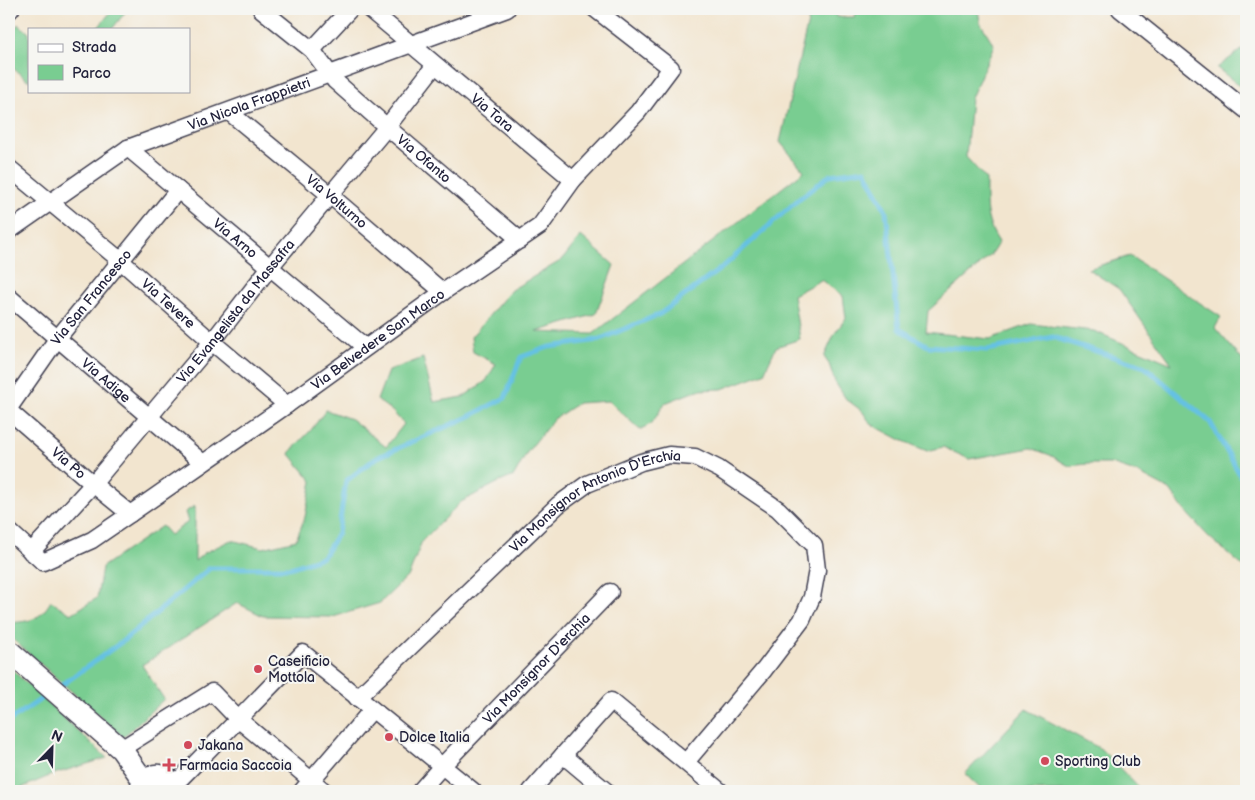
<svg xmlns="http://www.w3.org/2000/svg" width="1255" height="800" viewBox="0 0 1255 800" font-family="'Balsamiq Sans',sans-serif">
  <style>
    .green { fill: #79cd91; stroke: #4e7866 }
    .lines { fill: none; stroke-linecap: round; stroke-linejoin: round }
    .stream { stroke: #65c1e3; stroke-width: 5 }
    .minor-casing { stroke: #413f51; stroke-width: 19 }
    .major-casing { stroke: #413f51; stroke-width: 24 }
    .minor { stroke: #fff; stroke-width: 16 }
    .major { stroke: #fff; stroke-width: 21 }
    .poi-dot { fill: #d1495b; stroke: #f6f6f2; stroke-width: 2 }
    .labels { text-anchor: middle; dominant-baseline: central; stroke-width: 4; stroke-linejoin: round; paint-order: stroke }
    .street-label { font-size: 14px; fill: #22223b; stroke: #f6f6f2 }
    .poi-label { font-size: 14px; fill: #22223b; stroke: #f6f6f2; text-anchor: start }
  </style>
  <rect width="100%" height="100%" fill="#f6f6f2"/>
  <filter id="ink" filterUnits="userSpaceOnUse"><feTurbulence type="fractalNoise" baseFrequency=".02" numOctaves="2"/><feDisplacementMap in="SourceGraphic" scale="10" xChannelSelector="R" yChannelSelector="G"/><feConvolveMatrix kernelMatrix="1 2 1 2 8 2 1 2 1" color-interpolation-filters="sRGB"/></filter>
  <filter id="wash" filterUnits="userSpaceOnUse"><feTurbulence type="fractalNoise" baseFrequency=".0096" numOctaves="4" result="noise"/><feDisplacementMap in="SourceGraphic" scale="20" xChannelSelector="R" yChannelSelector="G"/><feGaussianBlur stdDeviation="1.12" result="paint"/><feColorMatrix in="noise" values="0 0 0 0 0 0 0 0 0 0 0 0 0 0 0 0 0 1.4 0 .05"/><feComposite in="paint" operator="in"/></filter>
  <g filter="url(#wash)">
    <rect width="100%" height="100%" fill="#f2e5cf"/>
    <path class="green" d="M113 9H128L112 29H97Z
      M811 9H836V17H854L856 9H978L980 22 994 45 971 98 966 157 986 179C986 204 984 220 999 242L990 256 928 311 926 332 990 339 1031 324 1094 331 1172 364 1119 289 1088 269 1130 256 1221 317 1215 328 1246 364V569L1208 536 1184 510 1170 490 1138 473 1111 464H1087L1069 466 1050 455 1031 448 969 459 943 447 927 451 901 440 871 424 862 411 846 399 835 382 829 364 824 357 835 333 846 318 843 296 821 280 793 295 800 339 776 347 764 373 722 389 698 390 665 403 652 423 640 430 609 401 578 403 554 419 528 451 514 476 497 483 461 502 422 541 409 575 380 603 333 617 263 616 237 603 142 665 164 699 123 737 9 636V623C31 621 39 621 51 601L71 614 97 598 102 567 162 526 170 535 188 522 185 512 195 506V561L204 553 231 540 263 548 296 540 305 517 312 481 289 453 311 430 326 410 351 419 386 447 404 424 392 411 377 400 388 371 423 358 434 402 463 397 486 381 496 364 473 352 471 337 511 290 562 260 581 236 614 265 596 314 536 332 593 334 804 171 780 142Z
      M18 24 29 33V81L9 65V35Z
      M1246 46V91L1217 68Z
      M9 667 107 758 54 774 14 791H9Z
      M1026 709 1101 749 1142 791H983L965 774Z"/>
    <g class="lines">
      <path class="stream" d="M59 687 123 641 210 568H290L323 557 338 533 346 481 376 458 468 417 505 398 521 357 549 347 598 340 660 314 724 266 800 198 830 175 865 170 886 211 899 329 928 346 987 350 1053 337 1145 367 1210 422 1246 485
        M9 721 50 693"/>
    </g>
  </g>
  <g filter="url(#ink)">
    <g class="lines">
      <defs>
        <g id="minor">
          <path id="s1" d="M261 9 312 50 335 81 387 127 520 240"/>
          <path id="s2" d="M369 9 573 180"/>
          <path d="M1120 9 1246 110"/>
          <path d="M9 11 11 9"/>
          <path d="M312 50 350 9"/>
          <path id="s3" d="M229 112 331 196 443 292"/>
          <path id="s4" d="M128 148 365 347"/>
          <path id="s5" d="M9 168 121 261 212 342 287 405"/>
          <path id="s6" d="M9 231 128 148 507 9"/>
          <path id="s7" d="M9 297 203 463"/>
          <path id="s8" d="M9 408 57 339 178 190"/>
          <path id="s9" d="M9 411 93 484 130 514"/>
          <path id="s10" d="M9 531 43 562 92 540 130 514 287 405 443 292 540 226 573 180 638 112 671 68 595 9"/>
          <path id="s11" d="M31 552 93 484 212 342 270 267 387 127 435 65"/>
          <path id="s12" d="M357 698 558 505 587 484 641 462 669 455 695 457 719 469 778 509 814 545 817 570 812 597 802 620 764 670 686 762"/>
          <path d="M121 749 212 692 238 719 324 791"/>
          <path d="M563 755 606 791"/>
          <path d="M170 782 181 778 303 653 473 791"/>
          <path d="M302 791 371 711"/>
          <path id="s13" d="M420 791 442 766 610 592"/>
          <path d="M531 791 611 701 720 791"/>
        </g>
        <path id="major" d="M9 651 121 749 143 780
          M140 791 143 780C156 772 170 773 172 791"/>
      </defs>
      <use href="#minor" class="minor-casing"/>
      <use href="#major" class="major-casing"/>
      <use href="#minor" class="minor"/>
      <use href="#major" class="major"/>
    </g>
  </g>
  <g class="poi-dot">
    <circle cx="258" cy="669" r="5"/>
    <circle cx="389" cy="737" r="5"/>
    <circle cx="188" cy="745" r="5"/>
    <circle cx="1045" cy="761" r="5"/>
    <path d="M166.5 757.5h5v5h5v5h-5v5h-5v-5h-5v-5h5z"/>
  </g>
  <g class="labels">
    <g class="street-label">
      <text stroke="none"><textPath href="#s6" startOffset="274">Via Nicola Frappietri</textPath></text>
      <text stroke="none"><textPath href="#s2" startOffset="161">Via Tara</textPath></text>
      <text stroke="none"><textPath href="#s1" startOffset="222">Via Ofanto</textPath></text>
      <text stroke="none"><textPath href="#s3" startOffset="140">Via Volturno</textPath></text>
      <text stroke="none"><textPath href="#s4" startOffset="140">Via Arno</textPath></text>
      <text stroke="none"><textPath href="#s8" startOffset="138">Via San Francesco</textPath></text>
      <text stroke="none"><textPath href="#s5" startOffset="209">Via Tevere</textPath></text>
      <text stroke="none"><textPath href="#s11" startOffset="316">Via Evangelista da Massafra</textPath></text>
      <text stroke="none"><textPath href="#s10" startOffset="449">Via Belvedere San Marco</textPath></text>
      <text stroke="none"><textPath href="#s7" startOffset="128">Via Adige</textPath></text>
      <text stroke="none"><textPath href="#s9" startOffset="79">Via Po</textPath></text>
      <text stroke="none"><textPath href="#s12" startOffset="314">Via Monsignor Antonio D'Erchia</textPath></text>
      <text stroke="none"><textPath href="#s13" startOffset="169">Via Monsignor D'erchia</textPath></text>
    </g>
    <g class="poi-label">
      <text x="268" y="661">Caseificio<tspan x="268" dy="16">Mottola</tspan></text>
      <text x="399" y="737">Dolce Italia</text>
      <text x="198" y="745">Jakana</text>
      <text x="1055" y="761">Sporting Club</text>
      <text x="179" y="765">Farmacia Saccoia</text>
    </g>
  </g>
  <rect width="1255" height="800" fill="none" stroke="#f6f6f2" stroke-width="30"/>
  <rect x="28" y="28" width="162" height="65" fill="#f6f6f2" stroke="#a1a1a9"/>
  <rect x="38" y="44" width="25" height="8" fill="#ffffff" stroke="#a1a1a9"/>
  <text x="72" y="52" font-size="15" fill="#22223b">Strada</text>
  <rect x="38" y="65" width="25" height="15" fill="#79cd91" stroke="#a1a1a9"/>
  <text x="72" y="78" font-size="15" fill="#22223b">Parco</text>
  <g transform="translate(52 748) rotate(23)" stroke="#f6f6f2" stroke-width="4" paint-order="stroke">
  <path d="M0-4L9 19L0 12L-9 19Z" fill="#22223b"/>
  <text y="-8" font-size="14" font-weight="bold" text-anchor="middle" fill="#22223b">N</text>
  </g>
</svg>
